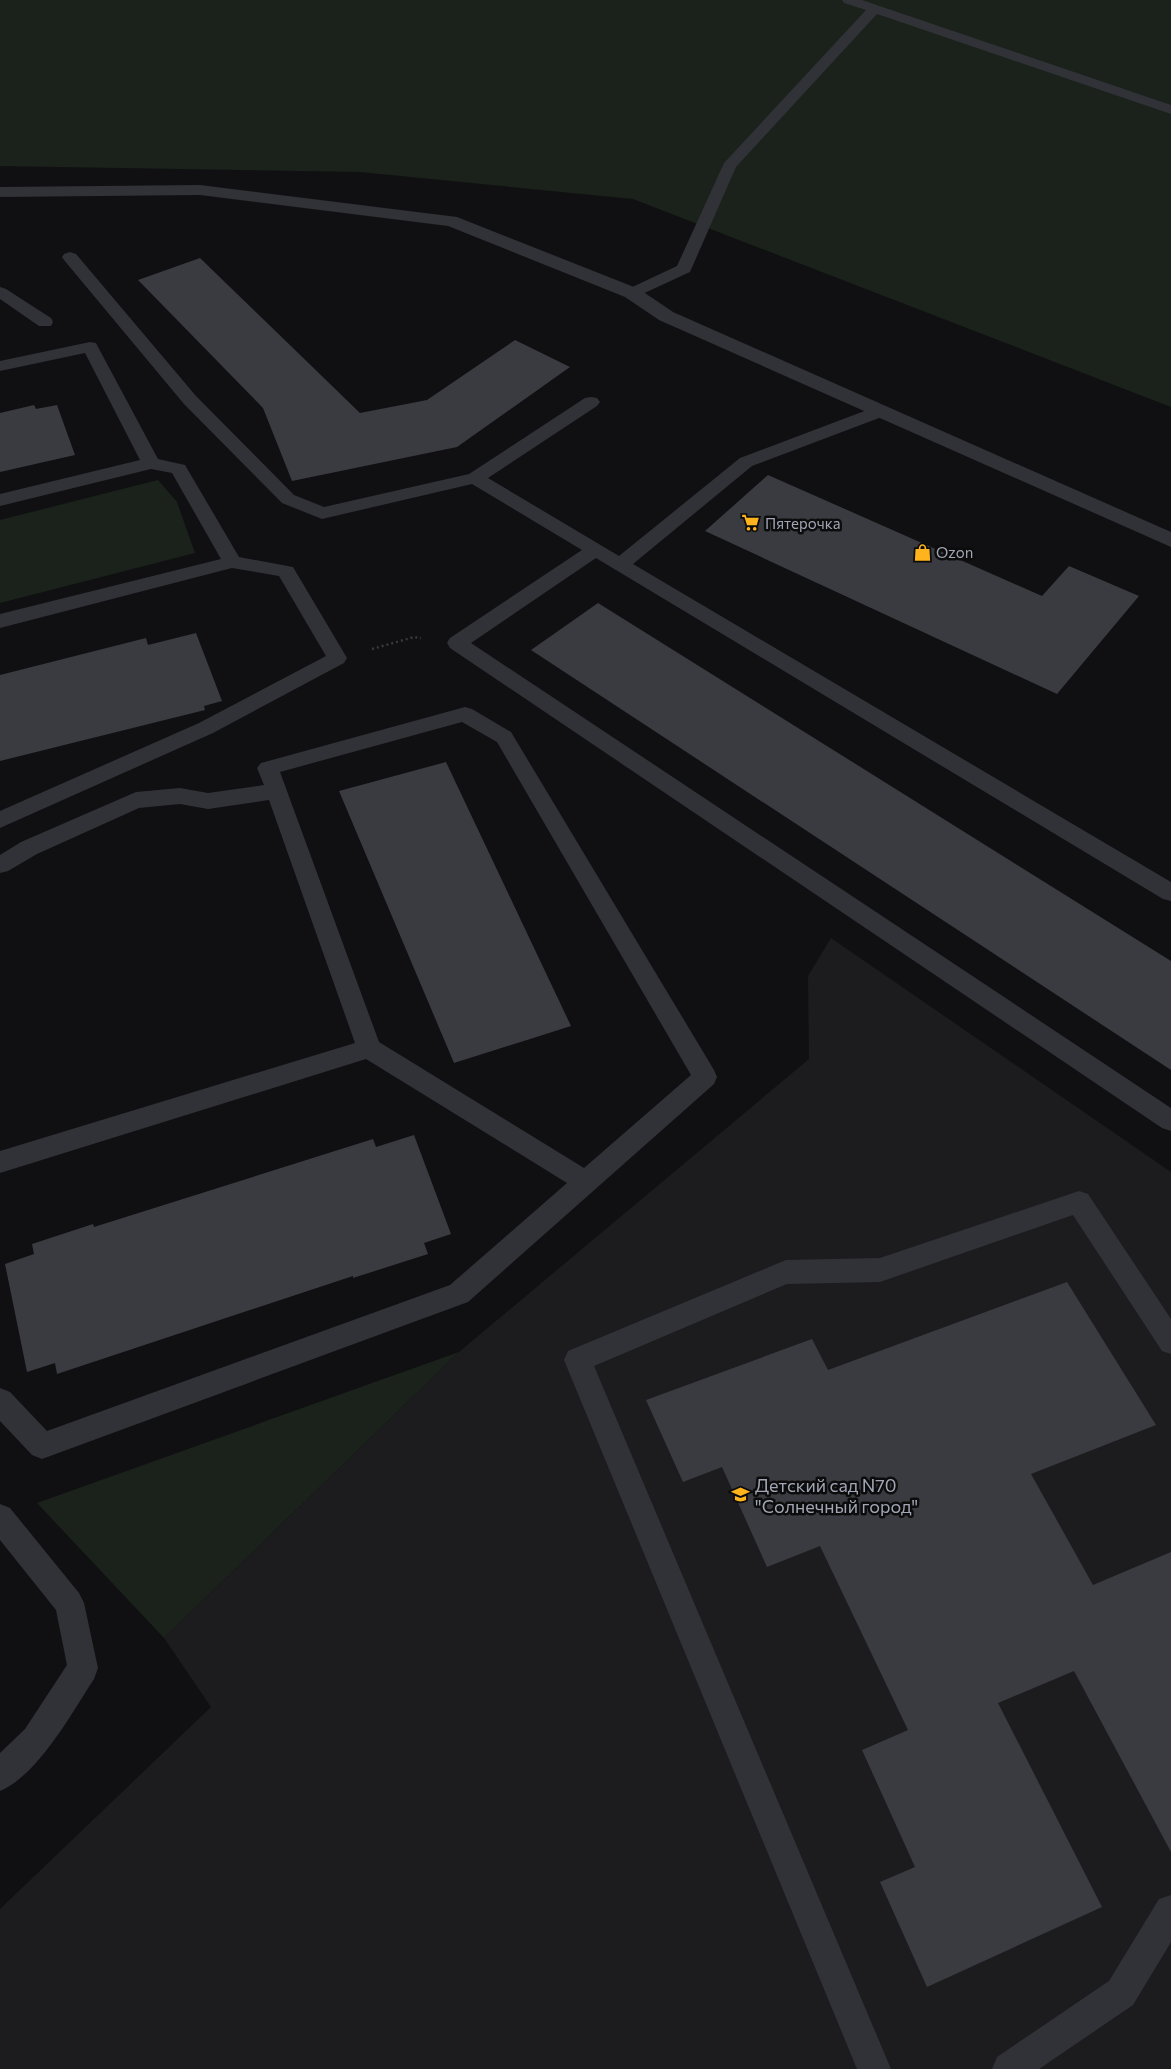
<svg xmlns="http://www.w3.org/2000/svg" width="1171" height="2069" viewBox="0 0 1171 2069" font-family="Commissioner,sans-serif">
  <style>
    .built { fill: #1c1c1f }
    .green { fill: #1a221b }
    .building { fill: #3a3b40 }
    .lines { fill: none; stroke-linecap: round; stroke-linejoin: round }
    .path { stroke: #37393e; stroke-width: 2.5; stroke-dasharray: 2 3; stroke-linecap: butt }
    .service { fill: #313237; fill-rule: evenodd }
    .minor { fill: #313237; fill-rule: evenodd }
    .labels { text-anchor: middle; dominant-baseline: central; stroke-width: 5; stroke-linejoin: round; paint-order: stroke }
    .far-poi-label { font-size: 15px; fill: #a0a6b4; stroke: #0c0c0d; text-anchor: start }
    .poi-label { font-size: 18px; fill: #a0a6b4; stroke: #0c0c0d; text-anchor: start }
  </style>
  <rect width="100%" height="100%" fill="#101012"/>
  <path class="built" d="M831 938 1171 1172V2069H0V1909L211 1707 164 1638 459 1352 809 1059 808 976Z"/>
  <path class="green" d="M0 0H1171V407L633 199 360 172 0 166Z
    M158 480 177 502 195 553 0 603V520Z
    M459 1352 164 1638 37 1503Z"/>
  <path class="building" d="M200 258 360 413 427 400 515 340 570 367 457 447 292 481 263 408 138 280Z
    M34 405 36 409 57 405 75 455 0 472V413Z
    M768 475 1042 596 1069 566 1139 596 1057 694 705 531Z
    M598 603 1171 961V1070L531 650Z
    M196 633 222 701 204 706 205 710 0 761V675L146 638 148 645Z
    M446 762 571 1026 454 1063 339 791Z
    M414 1135 451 1234 424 1243 428 1254 353 1278V1276L57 1374 55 1363 27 1372 5 1264 34 1254 32 1244 93 1224 94 1227 373 1139 376 1147Z
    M1067 1282 1156 1425 1031 1474 1093 1585 1171 1552V1852L1074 1671 998 1703 1102 1907 927 1987 880 1882 915 1867 862 1750 908 1730 820 1546 767 1567 722 1467 683 1482 646 1400 812 1339 828 1370Z"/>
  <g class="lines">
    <path class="path" d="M372 649 414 637 421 638"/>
    <path class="service" d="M842 0H862L1171 105V114L877 14 736 167 690 272 638 296H626L624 293 626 290 677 266 724 163 866 10 844 3Z
      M70 252 76 254 196 396 294 495 324 507 469 474 585 398 591 397 597 398 600 402 597 406 488 478 619 556 740 458 875 407 881 406 887 407 890 411 887 415 752 466 633 564 1171 882V901L1163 899 596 558 471 643 1171 1108V1131L1162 1128 450 648 447 643 450 638 582 550 472 484 322 519 282 503 184 404 64 260 62 257 64 254Z
      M0 287 6 289 51 318 53 322 51 326H39L0 299Z
      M90 342 96 343 98 347 158 459 185 465 239 557 293 567 347 658 344 663 213 733 0 828V811L199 723 326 656 279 576 232 568 0 628V614L221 559 172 473 151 469 0 506V494L140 460 85 353 0 371V361Z
      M465 707 472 709 511 732 714 1070 717 1077 714 1084 468 1302 42 1459 32 1455 0 1421V1388L10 1392 47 1431 450 1285 567 1183 366 1059 0 1173V1151L355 1043 269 800 208 809 180 804 139 808 37 854 8 871 0 873V855L21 842 136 792 180 788 208 793 264 785 257 768 261 763ZM462 722 497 742 691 1075 584 1168 379 1042 280 772Z
      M1079 1191 1088 1194 1171 1319V1354L1162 1351 1073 1215 880 1282 787 1284 594 1366 891 2069H857L564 1360 568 1351 786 1260 880 1258Z
      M0 1504 10 1508 79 1593 84 1603 98 1668 94 1679C71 1714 39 1774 0 1791V1753L25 1729 67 1665 56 1610 0 1540Z
      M1171 1895V1942L1133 2005 1039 2069H992L997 2057 1109 1981 1159 1899Z"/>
    <path class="minor" d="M200 185 457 217 639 289 673 312 1171 532V547L659 320 625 297 448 226 200 195 0 197V187Z"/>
  </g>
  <defs>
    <symbol id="supermarket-bare" viewBox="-9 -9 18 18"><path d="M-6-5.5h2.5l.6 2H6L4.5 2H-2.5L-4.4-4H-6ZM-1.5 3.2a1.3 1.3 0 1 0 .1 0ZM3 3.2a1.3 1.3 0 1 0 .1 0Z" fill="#ffb31c" stroke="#0c0c0d" stroke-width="2.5" paint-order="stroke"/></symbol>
    <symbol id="shop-bare" viewBox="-9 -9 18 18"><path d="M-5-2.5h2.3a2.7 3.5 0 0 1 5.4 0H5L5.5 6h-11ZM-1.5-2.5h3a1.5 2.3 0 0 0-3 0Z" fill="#ffb31c" stroke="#0c0c0d" stroke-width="2.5" paint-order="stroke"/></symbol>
    <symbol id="school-bare" viewBox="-9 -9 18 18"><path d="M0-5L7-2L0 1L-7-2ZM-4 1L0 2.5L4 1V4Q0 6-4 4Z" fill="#ffb31c" stroke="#0c0c0d" stroke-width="2.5" paint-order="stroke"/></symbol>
  </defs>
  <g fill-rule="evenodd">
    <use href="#supermarket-bare" x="738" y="510" width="25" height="25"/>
    <use href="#shop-bare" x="910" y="540" width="25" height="25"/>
    <use href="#school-bare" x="728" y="1482" width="25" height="25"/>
  </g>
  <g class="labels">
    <g class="far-poi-label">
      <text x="765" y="523">Пятерочка</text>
      <text x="936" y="552">Ozon</text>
    </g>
    <g class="poi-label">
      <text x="755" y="1485">Детский сад N70<tspan x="755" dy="21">"Солнечный город"</tspan></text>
    </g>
  </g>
</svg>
